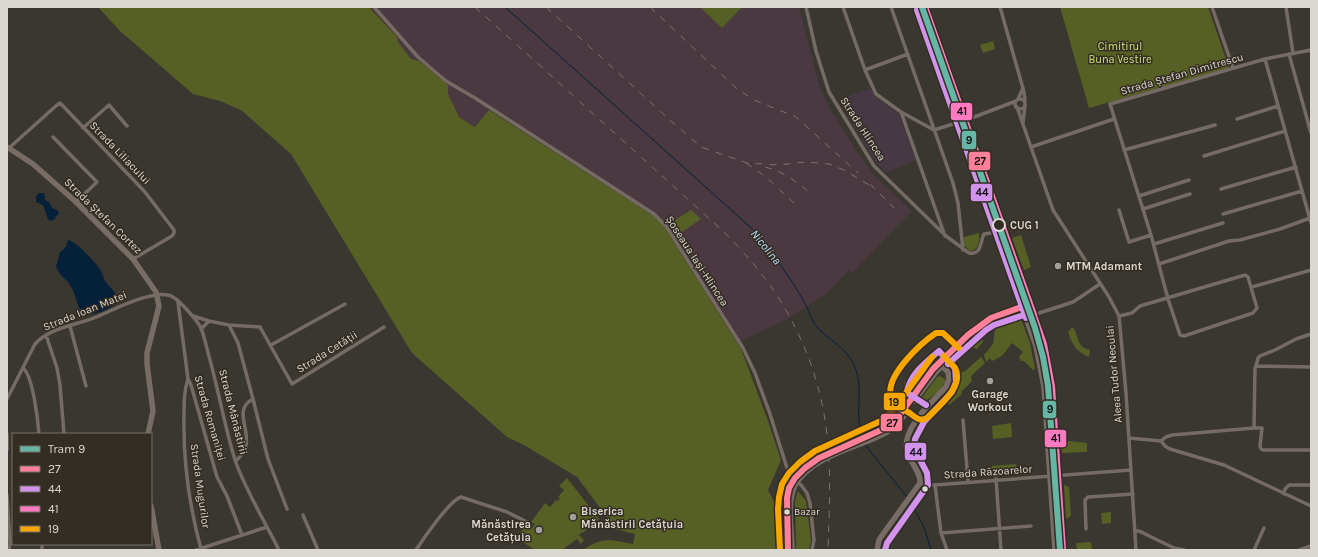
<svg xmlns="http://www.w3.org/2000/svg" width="1318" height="557" viewBox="0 0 1318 557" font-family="Karla,sans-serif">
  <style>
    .industrial { fill: #4a3940 }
    .education { fill: #473944 }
    .green { fill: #566025 }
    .water { fill: #052139 }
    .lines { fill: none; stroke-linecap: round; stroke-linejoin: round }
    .stream { stroke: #052139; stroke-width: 1 }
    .street { stroke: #756b65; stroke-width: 3.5 }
    .secondary { stroke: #776d66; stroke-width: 5.5 }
    .rail { stroke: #7b736e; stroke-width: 1; stroke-dasharray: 7 7; stroke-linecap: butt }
    .secondary-bridge { stroke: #776d66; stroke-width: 5.5 }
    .bus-1-casing { stroke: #332d23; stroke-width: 9 }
    .bus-2-casing { stroke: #332d23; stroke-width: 9 }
    .bus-3-casing { stroke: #332d23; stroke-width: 9 }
    .bus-4-casing { stroke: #332d23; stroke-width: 9 }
    .bus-1 { stroke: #ff8098; stroke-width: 6 }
    .bus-2 { stroke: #d193ec; stroke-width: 6 }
    .bus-3 { stroke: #fe7ac1; stroke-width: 6 }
    .bus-4 { stroke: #f7a600; stroke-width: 6 }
    .tram-1-casing { stroke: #332d23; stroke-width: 9 }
    .tram-1 { stroke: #65b6a5; stroke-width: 6 }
    .stop-dot { fill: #332d23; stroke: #dbd7d1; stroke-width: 2 }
    .poi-dot { fill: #a39f99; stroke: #332d23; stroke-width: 1.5 }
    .bus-dot { fill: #dbd7d1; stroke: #332d23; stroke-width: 1.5 }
    .labels { text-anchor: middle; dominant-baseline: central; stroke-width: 3; stroke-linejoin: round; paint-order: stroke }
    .bus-label { font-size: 10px; fill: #dbd7d1; stroke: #332d23; text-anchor: start }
    .park-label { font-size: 11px; fill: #cee576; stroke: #332d23 }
    .street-label { font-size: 11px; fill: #dbd7d1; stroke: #332d23 }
    .stop-label { font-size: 11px; font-weight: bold; fill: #dbd7d1; stroke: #332d23; text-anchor: start }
    .poi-label { font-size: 11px; font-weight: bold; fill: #dbd7d1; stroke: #332d23; text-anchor: start }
    .water-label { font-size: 12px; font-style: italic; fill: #b9dbfa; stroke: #332d23 }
    .line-badge { stroke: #332d23; stroke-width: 1.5 }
    .pale-badge-label { font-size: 11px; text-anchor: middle; font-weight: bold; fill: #111 }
  </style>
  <rect width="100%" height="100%" fill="#3a3630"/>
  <path class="industrial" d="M370 7H799L820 88 830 109 858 153 873 174 912 211 853 272 848 271 827 293 786 320 738 342 660 219 489 110 475 127 459 117 447 94 448 85 419 61 411 59 397 42V37Z"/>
  <path class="education" d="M871 89 876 97 899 114 916 160 886 173 873 159 839 99Z"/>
  <path class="green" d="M98 7H369L397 37 398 42 411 59 419 61 448 85V94L459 117 475 127 489 110 660 220 741 349 767 418 781 460 768 490 775 504 781 550H583C603 536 611 540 633 544L635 534 607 527V517L577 477 524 445 507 437 412 353 291 154 241 110 220 101 193 94 120 31Z
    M700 7H742L722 28Z
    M1060 7H1208L1229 68 1089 108Z
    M993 41 995 49 983 53 980 45Z
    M691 210 701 219 676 236 669 224Z
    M979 233C980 241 979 250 970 251L964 245V237Z
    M1021 235 1031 267 1024 270 1012 238Z
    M1021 319 1030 343 1035 369 1033 370 1024 361H1021L1019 357 1023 352 1012 343 1002 356 992 361 990 358 986 362 984 355 993 344 995 330 1000 324Z
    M1072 327C1080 334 1074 346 1090 350L1089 357C1077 352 1072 345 1068 332Z
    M978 335 982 336 983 342 977 349 971 347C970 341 974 338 978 335Z
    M939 353 940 354 923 373 906 398V387L904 384 905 381 909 384 913 381 912 379Z
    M981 357 985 363 971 376 972 381 961 392 962 394 949 405 942 397 949 389 953 376 965 371Z
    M940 376 945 379V382C940 392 929 401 918 403L937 377Z
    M1011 423 1012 437 993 439 992 426Z
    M1069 441 1087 443V452L1062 453 1061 442Z
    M1016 464 1017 471 991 473V466Z
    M567 478 599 519 597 521 595 520 583 533 582 532 579 535 584 540 581 544 577 539 562 550H535L520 540V539L517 537 526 525 532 528 535 524 531 522 545 503 550 507 556 500 557 501 560 499 558 497 564 490 559 486Z
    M1064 485 1069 487 1071 516 1066 519Z
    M798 491 806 501 811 540 809 550H796L795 501Z
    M1111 512V523L1102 524 1101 513Z
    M1091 542 1092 550H1077L1076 543Z"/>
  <path class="water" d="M39 193H44L45 200 49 202 52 208 57 210 59 213 58 215 56 216 55 219 50 221 48 219 43 205 36 202V196Z
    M68 240C76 241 95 262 100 269 102 273 103 277 105 281 110 288 117 292 118 302 108 310 97 314 85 315L79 308 73 290 68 282 59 273 56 266 60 252 66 247Z"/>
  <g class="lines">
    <path class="stream" d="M505 7 758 234C774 256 790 277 803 300 808 308 811 320 817 327 830 341 848 349 855 367 864 389 854 414 862 436
      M865 445 907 497
      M910 501 924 527 931 550"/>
    <path class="street" d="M374 7 418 57 433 70 446 81 475 98 654 214 666 226 743 348 755 373 770 414 787 468 791 477 801 485 807 493 810 503 814 540 812 550
      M806 7 816 51 829 92 874 166 946 236 969 253C982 255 980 242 984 234L997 232
      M843 7 865 70 876 94 901 112 934 130 969 119 1016 101
      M891 7 953 183 958 203 963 250
      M1000 7 1024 92 1025 101
      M1212 7 1233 68
      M1286 7 1293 53
      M1289 54 1311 133
      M1265 59 1311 223
      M865 70 908 54
      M1018 99 1023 88
      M1015 104a5 5 0 1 1 10 0a5 5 0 1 1-10 0Z
      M1017 107 1053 210 1109 297 1119 316 1126 393 1136 550
      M901 112 945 236
      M1237 119 1278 106
      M1023 122 1025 106
      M83 128 109 105 127 126
      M53 137 97 182 76 202
      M1031 147 1114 119
      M9 148 57 105 60 103 62 105 145 192 174 230V233L172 236 133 259
      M1124 150 1215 125
      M1204 156 1285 131
      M1221 189 1296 167
      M1139 196 1189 180
      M1143 209 1190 194
      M1119 210 1129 242 1151 235
      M1223 214 1302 191
      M1154 244 1223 223
      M1159 264 1229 241 1240 240 1280 229 1310 218
      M1252 287 1311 270
      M178 302 188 379 191 385 217 477 227 496 242 535
      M193 316 209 321 229 325 260 327 292 384 384 327
      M1119 316 1132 313 1140 306 1245 275 1248 277 1257 308 1253 313 1184 336 1180 335 1168 299 1151 235 1110 104 1265 59 1311 50
      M1027 317 1073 302 1100 284
      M229 325 238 343 253 399C233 409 250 429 246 445 245 452 240 456 236 461
      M70 326 86 386
      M201 329 209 321
      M46 335 57 368 60 385 64 434
      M271 345 345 304
      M1256 366 1258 358 1260 356 1275 350 1296 339 1311 334
      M23 368C33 376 38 421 39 434
      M188 379C184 391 184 402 184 415 183 460 189 505 201 549
      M7 399 35 344C51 326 81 325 101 315 115 309 158 287 173 297 180 301 197 320 201 328 205 338 207 350 210 360 219 393 225 428 235 460 245 489 265 522 279 550
      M253 399 268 459 287 509
      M963 420 968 481
      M1254 428H1262L1260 446 1261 449 1263 450H1311
      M7 434V450
      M1129 438 1161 441 1166 437 1172 435 1254 428 1255 368 1256 366 1311 367
      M1161 441 1165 446 1170 449 1224 465 1311 506
      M996 479 1001 550
      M920 483 924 485H935L1131 470
      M935 485 941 533 947 550
      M1284 494 1285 489 1289 485H1311
      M7 495 10 543 9 550
      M303 515 318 550
      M1086 529 1085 500 1088 497 1133 494
      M1135 531H1139L1174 548 1184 550
      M941 533 1031 526
      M42 550V544
      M196 550 267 527
      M416 550C423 539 450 500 461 497L507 512 529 523
      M1254 550 1264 528
      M1299 550 1311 546"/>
    <path class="secondary" d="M917 7 1036 346 1044 387 1055 550
      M925 7 1000 218 1043 343 1051 385 1063 550
      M7 147 33 164 76 202 133 259 156 292 159 306 147 353V364L153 411 148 434
      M976 333 994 322 1027 309
      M911 399C930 371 960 334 991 319 1002 313 1014 310 1026 306
      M914 401 936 372 965 343
      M151 506 159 550
      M788 550C788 525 781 508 791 483
      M792 550C792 527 786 507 795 485
      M877 550 879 540 883 534 920 483C921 473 912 464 908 455 898 431 932 402 946 387L949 379 948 372 938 362"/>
    <path class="rail" d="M475 7 723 231C736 244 749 258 760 272 799 321 824 384 828 447 831 481 829 516 828 550
      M546 7 671 121 701 147 747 163 778 165 806 162 829 164 844 170 874 188
      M650 7 736 88 754 100 796 117 858 173
      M746 163 766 177 798 207
      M765 167C782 171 798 182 811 194
      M870 184 894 208"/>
    <path class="secondary-bridge" d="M791 483C799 472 807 465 819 458L888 427 901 413 911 399
      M795 485C811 460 841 452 868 441 875 438 883 435 890 430 898 425 903 417 908 410"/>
    <defs>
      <path id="bus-1" d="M925 7 1034 315
        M788 550 787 498 789 488 795 478 805 468 819 458 888 427 901 413 933 369 968 335 991 318 1030 304"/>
      <path id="bus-2" d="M917 10 1026 318
        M948 364 986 330 994 325 1033 312
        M926 405 909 394 907 392C910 374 926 362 939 351L947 360
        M885 550 887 543 928 485 927 473 916 452 914 446 915 439 924 422 952 392 956 382 955 368 944 356"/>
      <path id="bus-3" d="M925 7 1044 344 1052 386 1063 549"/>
      <path id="bus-4" d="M944 356C947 360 952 364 955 368 965 386 938 407 927 418 921 422 916 418 911 414 903 409 894 405 891 396 885 376 921 343 936 333H943L959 348
        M780 550 778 509 779 497 782 484 789 473 800 462 815 451 883 420 895 408 932 357"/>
    </defs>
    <use href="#bus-1" class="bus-1-casing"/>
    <use href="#bus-2" class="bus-2-casing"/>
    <use href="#bus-3" class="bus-3-casing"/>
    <use href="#bus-4" class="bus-4-casing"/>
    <use href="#bus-1" class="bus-1"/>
    <use href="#bus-2" class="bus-2"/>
    <use href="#bus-3" class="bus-3"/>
    <use href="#bus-4" class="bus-4"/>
    <defs>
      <path id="tram-1" d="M922 7 1035 328 1043 357 1048 386 1060 550"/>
    </defs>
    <use href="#tram-1" class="tram-1-casing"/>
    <use href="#tram-1" class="tram-1"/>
  </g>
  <circle class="stop-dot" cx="999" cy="225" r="6"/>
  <g class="poi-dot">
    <circle cx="1058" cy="266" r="4"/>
    <circle cx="990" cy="381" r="4"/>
    <circle cx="573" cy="517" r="4"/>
    <circle cx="539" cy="530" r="4"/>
  </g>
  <g class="bus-dot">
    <circle cx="925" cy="489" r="3.5"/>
    <circle cx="787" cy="512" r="3.5"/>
  </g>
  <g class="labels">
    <g class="bus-label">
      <text x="794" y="512">Bazar</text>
    </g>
    <g class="park-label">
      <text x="1120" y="46">Cimitirul<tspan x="1120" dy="13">Buna Vestire</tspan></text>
    </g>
    <g class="street-label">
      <text transform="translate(1182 74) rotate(-16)">Strada Ștefan Dimitrescu</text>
      <text transform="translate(863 129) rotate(57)">Strada Hlincea</text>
      <text transform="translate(120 153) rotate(46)">Strada Liliacului</text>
      <text transform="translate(103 216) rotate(44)">Strada Ștefan Cortez</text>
      <text transform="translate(697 261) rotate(57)">Șoseaua Iași-Hlincea</text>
      <text transform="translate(85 311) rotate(-22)">Strada Ioan Matei</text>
      <text transform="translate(327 352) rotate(-32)">Strada Cetății</text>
      <text transform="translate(1114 374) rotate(-95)">Aleea Tudor Neculai</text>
      <text transform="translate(233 412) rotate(76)">Strada Mânăstirii</text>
      <text transform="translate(210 418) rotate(74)">Strada Romaniței</text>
      <text transform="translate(988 472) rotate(-4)">Strada Răzoarelor</text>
      <text transform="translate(200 486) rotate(82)">Strada Mugurilor</text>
    </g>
    <g class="stop-label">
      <text x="1010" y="225">CUG 1</text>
    </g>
    <g class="poi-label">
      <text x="1066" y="266">MTM Adamant</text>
      <text x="990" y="394" text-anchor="middle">Garage<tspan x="990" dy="13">Workout</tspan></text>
      <text x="581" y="511">Biserica<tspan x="581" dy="13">Mănăstirii Cetățuia</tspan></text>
      <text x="531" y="524" text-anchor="end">Mănăstirea<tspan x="531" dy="13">Cetățuia</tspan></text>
    </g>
    <g class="water-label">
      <text transform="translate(766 247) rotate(51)">Nicolina</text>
    </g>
  </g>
  <g class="line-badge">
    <rect x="950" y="102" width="23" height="19" rx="4" fill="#fe7ac1"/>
    <rect x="961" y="130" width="16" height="20" rx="4" fill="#65b6a5"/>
    <rect x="968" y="151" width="23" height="20" rx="4" fill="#ff8098"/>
    <rect x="970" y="183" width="23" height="19" rx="4" fill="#d193ec"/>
    <rect x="883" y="392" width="23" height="19" rx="4" fill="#f7a600"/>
    <rect x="1042" y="400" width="15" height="19" rx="4" fill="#65b6a5"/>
    <rect x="880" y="413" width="23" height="19" rx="4" fill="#ff8098"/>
    <rect x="1044" y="429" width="23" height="19" rx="4" fill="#fe7ac1"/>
    <rect x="904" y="442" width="23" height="19" rx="4" fill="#d193ec"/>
  </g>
  <g class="pale-badge-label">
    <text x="962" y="115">41</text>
    <text x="969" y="144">9</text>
    <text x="980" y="165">27</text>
    <text x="982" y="196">44</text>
    <text x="894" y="406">19</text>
    <text x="1050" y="413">9</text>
    <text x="892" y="427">27</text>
    <text x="1056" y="442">41</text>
    <text x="916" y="456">44</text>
  </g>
  <rect width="1318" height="557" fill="none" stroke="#dbd7d1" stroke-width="16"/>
  <rect x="12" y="433" width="140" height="112" fill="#332d23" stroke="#767169"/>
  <rect x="20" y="446" width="20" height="6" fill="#65b6a5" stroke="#767169"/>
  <text x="48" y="453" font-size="12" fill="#dbd7d1">Tram 9</text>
  <rect x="20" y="466" width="20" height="6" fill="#ff8098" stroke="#767169"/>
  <text x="48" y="473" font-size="12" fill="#dbd7d1">27</text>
  <rect x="20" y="486" width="20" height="6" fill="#d193ec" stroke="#767169"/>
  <text x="48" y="493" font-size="12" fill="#dbd7d1">44</text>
  <rect x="20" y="506" width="20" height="6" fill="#fe7ac1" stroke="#767169"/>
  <text x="48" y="513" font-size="12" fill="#dbd7d1">41</text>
  <rect x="20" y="526" width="20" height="6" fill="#f7a600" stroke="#767169"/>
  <text x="48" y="533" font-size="12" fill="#dbd7d1">19</text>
</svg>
